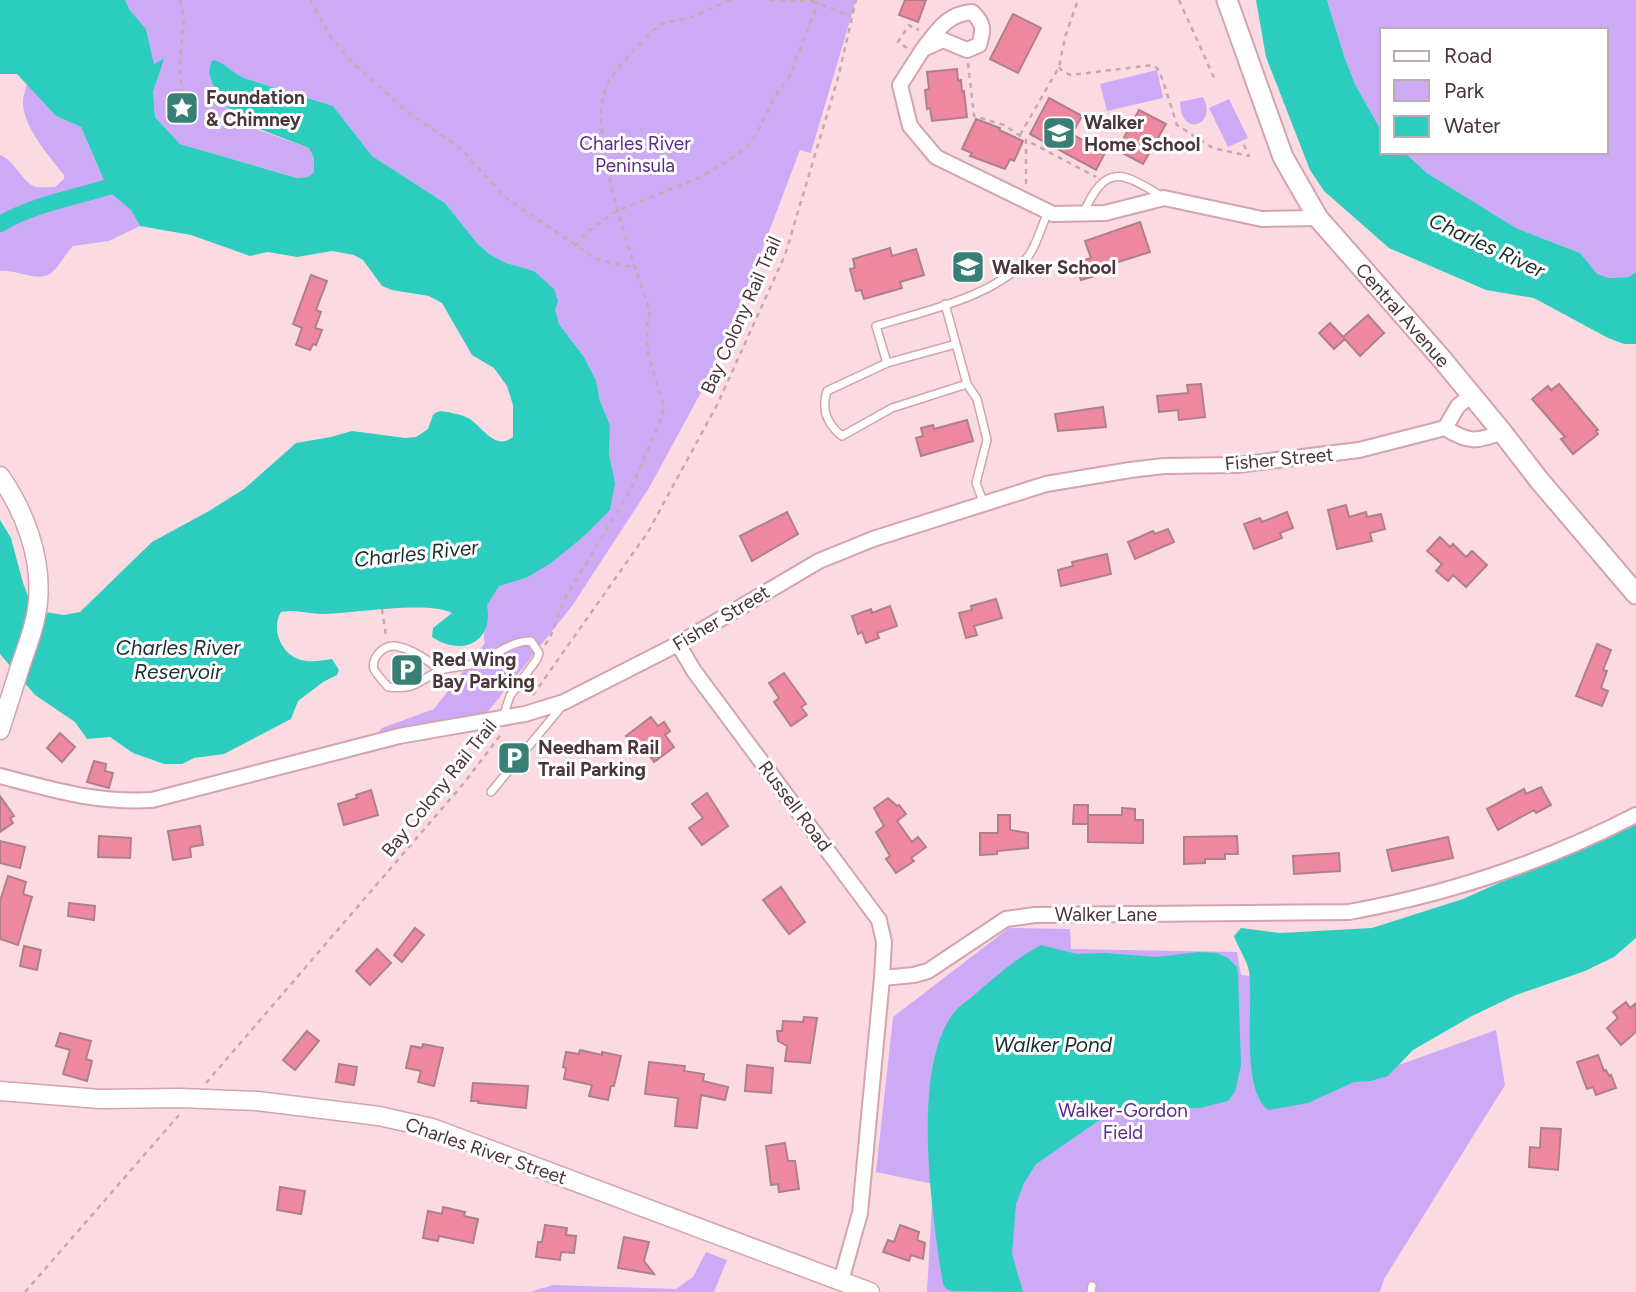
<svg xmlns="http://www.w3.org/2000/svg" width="1636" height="1292" viewBox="0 0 1636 1292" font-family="Figtree,sans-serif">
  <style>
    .green { fill: #cdaaf6 }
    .water { fill: #2ccdbe }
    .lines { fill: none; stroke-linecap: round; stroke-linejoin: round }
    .canal { stroke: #2ccdbe; stroke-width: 16 }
    .building { fill: #ee88a1; stroke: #af808a; stroke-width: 2 }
    .service-casing { stroke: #d4a3ad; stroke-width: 10 }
    .minor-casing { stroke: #d4a3ad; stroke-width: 18 }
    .tertiary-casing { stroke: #d4a3ad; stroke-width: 21 }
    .secondary-casing { stroke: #d4a3ad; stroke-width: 23 }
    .path { stroke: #c6a9af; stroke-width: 2.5; stroke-dasharray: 5 5; stroke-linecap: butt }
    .service { stroke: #fff; stroke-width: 7 }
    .minor { stroke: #fff; stroke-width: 14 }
    .tertiary { stroke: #fff; stroke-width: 18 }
    .secondary { stroke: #fff; stroke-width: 19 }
    .labels { text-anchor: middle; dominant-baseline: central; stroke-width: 6; stroke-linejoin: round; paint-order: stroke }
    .poi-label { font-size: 19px; font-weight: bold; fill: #4a353a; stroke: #fff; text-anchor: start }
    .park-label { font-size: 19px; fill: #5e298c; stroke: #fff }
    .street-label { font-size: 19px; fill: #4a353a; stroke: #fff }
    .water-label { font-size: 21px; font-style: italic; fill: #18312e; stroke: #fff }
  </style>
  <rect width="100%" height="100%" fill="#fbdbe1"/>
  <path class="green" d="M125 0H856L811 152V153L800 150 751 279 705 385 649 488 572 606 483 718 372 740 382 728 434 709 485 643C481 631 490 621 486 605L499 586 526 578 583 537 612 468 609 454 610 425 600 401 596 380 584 357 559 324 541 278 534 271 506 263 489 254 477 243 445 203 372 156 333 106 244 78C230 72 227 63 211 62L209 72 212 83 236 120 247 126 309 148 314 158V172L308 177 298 178 180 144 155 117 153 92 163 60 154 65 146 29 130 10Z
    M1327 0H1636V272L1629 277 1609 278 1596 274 1580 253 1516 228 1427 173 1404 152H1606V30H1382V132L1356 86 1345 59Z
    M1157 70 1163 98 1107 111 1100 84Z
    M27 84 56 116 81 127 109 192 131 210 140 226 109 241 73 246C65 254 60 266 51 273 37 283 16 269 0 271V155C16 161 21 182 36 187 41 188 49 187 55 187L64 179V175C49 156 22 126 23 101 23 95 26 89 27 84Z
    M1203 97C1218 125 1181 139 1180 102Z
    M1229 99 1248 138 1228 147 1209 108Z
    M1009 928 1070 929 1071 949 1237 952 1241 975 1406 999 1385 1070 1496 1030 1505 1085 1384 1279 1380 1292H927L933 1184 876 1172 893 1017Z
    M706 1252 727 1260 714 1292H530L553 1285 676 1289 693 1277Z"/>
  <path class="water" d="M0 0H125L130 10 146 29 154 64 164 59 153 92 155 117 180 144 297 178 308 177 314 172V158L309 148 236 120 212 83 209 72 211 62 214 60C226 64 233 73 244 78L333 106 372 156 445 203 477 243 489 254 506 263 534 271 554 289 558 301 555 310 559 324 584 357 596 380 600 401 610 425 609 454 615 483 610 510 583 537 551 563 526 578 499 586 487 605C494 642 462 657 432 637L433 628 452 613C429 600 350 614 320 614 306 613 294 609 281 612 271 628 280 652 298 659 309 663 320 661 332 659L339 670 337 675 323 682 298 701 291 719 224 754 194 758 182 764H164L133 753 110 737 87 739 75 722 35 695 0 654V520L11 538 23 583 30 601 45 612 64 615 80 612 152 542 209 511 244 489 296 443 331 437 352 431 405 438 416 437 428 429 433 415C438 410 441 411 448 412 457 414 463 415 470 419 483 428 496 451 513 437V405L507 386 494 368 472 355 442 303 429 296 392 290 382 286 363 260 354 255 332 251 297 257 268 252 250 256 191 235 140 226 131 210 109 192 81 127 56 116 17 74H0Z
    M1256 0H1327L1345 59 1356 86 1382 132V152H1404L1427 173 1516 228 1580 253 1597 274 1609 278 1629 277 1636 272V344H1624L1608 338 1534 298 1486 290 1389 248 1324 191 1310 170 1266 57Z
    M1636 822V938L1614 957 1585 971 1516 995 1472 1016 1413 1050 1388 1076 1370 1081 1354 1082 1308 1103 1268 1110C1240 1087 1254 1005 1249 971 1247 960 1238 948 1234 936L1241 928 1280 933 1372 928 1463 899Z
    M1041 945 1077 954 1105 953 1157 957 1198 952 1217 953 1228 958 1237 967 1238 974 1241 1065 1235 1092 1228 1101 1200 1108 1121 1109 1104 1117 1036 1164 1024 1183 1016 1204 1012 1254 1023 1292 953 1291 946 1289 943 1284C932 1214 911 1074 952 1015 957 1008 965 1002 972 997 994 978 1015 959 1041 945Z"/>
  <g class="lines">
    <path class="canal" d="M0 224C39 201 84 197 126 181"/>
  </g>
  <path class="building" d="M905 0H926L918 22 899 15Z
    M1013 14 1041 28 1018 73 990 59Z
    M957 69 958 81 961 80 962 92 964 91 967 117 932 121 930 108 927 109 925 90 929 89 927 72Z
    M1049 98 1082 116 1072 134 1105 153 1096 170 1030 134Z
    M1139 110 1166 124 1143 164 1117 150Z
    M976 119 1000 128 999 130 1023 141 1014 161 1010 159 1005 169 970 156 972 153 962 149Z
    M1140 222 1150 252 1096 269 1098 275 1081 280 1075 263 1091 258 1085 241Z
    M890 248 892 256 916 249 924 275 900 282 902 288 864 299 861 290 856 291 850 269 855 268 853 259Z
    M311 275 327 281 316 310 321 312 315 328 322 330 316 345 313 344 310 350 296 345 302 328 293 324Z
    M1368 315 1384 333 1360 356 1343 337Z
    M1330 323 1345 339 1334 349 1319 333Z
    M1201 384 1205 417 1179 420 1178 410 1159 412 1157 396 1188 393 1187 385Z
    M1559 384 1598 430 1596 431 1598 434 1573 454 1561 439 1565 437 1532 399 1548 386 1551 390Z
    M1103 407 1106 427 1058 431 1055 414Z
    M967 420 973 441 921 456 916 438 923 436 921 428 933 425 934 429Z
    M1346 505 1349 517 1366 512 1367 517 1381 514 1385 529 1370 533 1372 541 1337 549 1328 510Z
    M787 512 798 534 752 561 740 536Z
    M1287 512 1293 528 1280 533 1282 538 1254 549 1244 524 1260 518 1262 522Z
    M1168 529 1174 542 1135 559 1128 542 1153 531 1155 534Z
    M1440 537 1450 547 1453 544 1466 557 1472 551 1487 565 1466 587 1453 575 1448 581 1436 571 1442 564 1427 551Z
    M1107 554 1111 574 1061 586 1058 570 1073 566 1072 562Z
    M996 599 1002 618 974 626 977 635 966 638 959 613 972 610 971 606Z
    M890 606 897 626 877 633 879 638 866 643 862 632 858 634 852 616 871 609 872 613Z
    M1597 644 1611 650 1603 670 1607 671 1601 688 1608 691 1602 706 1576 696Z
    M784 673 806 704 801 707 807 715 791 726 774 702 779 698 769 683Z
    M651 717 658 726 664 722 670 731 665 735 674 747 654 762 645 749 635 756 627 746 631 743 626 736Z
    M60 733 75 747 62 762 47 748Z
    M94 761 106 764 105 771 113 773 109 788 87 782Z
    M1541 787 1551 805 1536 813 1534 810 1498 830 1487 809 1524 789 1526 794Z
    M371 790 378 815 344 825 338 804 357 798 356 795Z
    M707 793 728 826 702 845 689 828 703 818 692 804Z
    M0 796 14 816 10 818 13 823 0 832Z
    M888 798 897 806 899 805 906 814 897 821 912 842 918 837 926 847 911 858 914 861 896 873 886 859 890 856 876 832 884 826 874 808Z
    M1074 805H1088V824H1073Z
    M1122 808 1135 809V820H1143V843L1088 842V815H1122Z
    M998 815H1010V830L1028 833V848L997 851V854L980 855V833H998Z
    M200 826 203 845 190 847 191 857 173 860 168 831Z
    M99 836 131 838 130 858 98 857Z
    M1237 836 1238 854H1225V859H1205V863L1184 864V837Z
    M1448 837 1453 858 1392 871 1387 850Z
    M0 841 25 847 20 868 0 863Z
    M1339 853 1340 871 1294 874 1293 856Z
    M8 876 26 882 23 894 32 897 18 945 0 939V901Z
    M781 887 805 922 789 934 763 900Z
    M69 903 95 906 94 920 68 916Z
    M415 928 424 935 402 962 394 955Z
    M24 946 41 950 37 970 20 966Z
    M377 949 391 963 370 985 356 971Z
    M1626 1002 1630 1008 1636 1003V1032L1621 1045 1607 1028 1618 1018 1613 1012Z
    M804 1017 817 1018 810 1063 785 1061 787 1046 778 1041 777 1031H782L783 1021 803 1022Z
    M307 1031 319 1041 295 1070 283 1060Z
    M60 1033 91 1041 86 1059 92 1061 87 1081 63 1074 70 1050 56 1046Z
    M423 1044 443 1048 434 1086 418 1082 421 1071 406 1068 411 1046 422 1048Z
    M580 1050 602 1055V1052L621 1056 614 1086H611L608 1100 589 1096 592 1085 564 1079 566 1068 563 1067 566 1052 579 1054Z
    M1598 1055 1604 1071 1606 1070 1609 1076 1611 1075 1616 1088 1596 1095 1593 1087 1587 1089 1577 1062Z
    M649 1062 685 1066 684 1071 704 1074 703 1081 728 1087 725 1100 701 1095 697 1128 675 1126 678 1098 645 1094Z
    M339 1064 357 1067 354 1085 336 1082Z
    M747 1065 773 1068 771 1093 745 1091Z
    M473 1083 528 1086 526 1108 478 1103 479 1101H471Z
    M1541 1128 1561 1129 1558 1170 1529 1167 1530 1147 1540 1148Z
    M785 1143 788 1161H795L799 1189 779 1192 778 1184 771 1185 766 1146Z
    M280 1187 305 1191 301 1214 277 1210Z
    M443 1207 465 1212 464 1216 478 1219 473 1243 439 1236 438 1241 423 1238 428 1211 442 1214Z
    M545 1225 567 1228 566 1235 576 1236 574 1253 561 1252 560 1260 536 1257 538 1242H542Z
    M900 1225 919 1232 917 1240 925 1243 923 1259 911 1255 909 1261 883 1252 888 1240 894 1242Z
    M624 1237 649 1242 644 1261 654 1274 618 1268Z"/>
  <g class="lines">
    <defs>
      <path id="service" d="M1083 214C1106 162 1122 172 1163 197
        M945 304 967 384 892 408 842 436C827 424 821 410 827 391L887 363 876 326C921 312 1005 295 1031 252 1038 240 1042 225 1048 212
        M887 363 956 344
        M967 384 977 399 987 440 976 483 984 504
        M440 670C429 661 410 648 395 646 384 645 371 657 374 669 376 674 384 682 388 687 416 690 416 682 439 671 449 666 464 668 476 663 496 656 509 641 531 641L539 653 537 659 510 696 503 717
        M491 792 562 706
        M1091 1292 1092 1286"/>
      <path id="minor" d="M923 49C938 30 947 14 972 12 984 23 984 30 979 45L967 50 943 40 923 49 900 85 910 126 936 157 1053 214 1105 213 1164 198 1262 219 1318 218
        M1445 428C1469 443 1477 442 1502 432
        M678 644 694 671 879 920 884 942 882 978
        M0 776C55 790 94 803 152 800L399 736 525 714 564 702 678 644 819 561 873 539 1046 484 1130 470 1164 466 1237 465 1359 450 1445 428 1458 406 1472 395
        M841 1281 860 1213 882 978 914 975 928 971 1006 919 1035 915 1349 912C1448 894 1547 861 1636 815"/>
      <path id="tertiary" d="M0 476C25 512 42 557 38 602 36 623 28 644 21 664 14 686 7 708 0 730
        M0 1091 100 1099 181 1098 257 1101 379 1116 432 1128 870 1292"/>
      <g id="secondary">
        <path id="s1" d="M1227 0 1283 157 1318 218 1441 358 1502 432 1539 480 1636 594"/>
      </g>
    </defs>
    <use href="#service" class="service-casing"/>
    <use href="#minor" class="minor-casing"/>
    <use href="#tertiary" class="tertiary-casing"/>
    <use href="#secondary" class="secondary-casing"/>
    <path class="path" d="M180 0 184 19 180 60 182 108
      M310 0 331 37 349 59 406 111 460 148 506 198 596 259 635 268
      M770 0 812 1
      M1179 0 1216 82
      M812 1 851 16
      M907 48 898 42 909 25 916 30 919 29
      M968 63 974 116 1004 125 1026 140
      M1059 67 1063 72 1071 75 1152 65 1157 68 1162 78 1177 125 1213 148 1249 156 1243 143
      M1020 135 1059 67 1065 37 1078 0
      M1026 184V140L1096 177
      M575 246 587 232 617 211 698 178 723 164 743 150 754 138 776 95 790 75 818 3
      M382 609 386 636
      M545 645 550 637 564 600 632 487 660 421 664 407 648 354 647 326 650 311C634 265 586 132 606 88 612 73 624 61 635 49 643 41 652 30 662 24 670 20 680 21 688 18 704 13 717 4 733 0
      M533 695 648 532 717 405 785 255 838 78 856 0
      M206 1083 464 783 502 733
      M25 1292 179 1115"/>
    <use href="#service" class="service"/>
    <use href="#minor" class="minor"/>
    <use href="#tertiary" class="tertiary"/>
    <use href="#secondary" class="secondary"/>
  </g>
  <defs>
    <symbol id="sight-square" viewBox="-11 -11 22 22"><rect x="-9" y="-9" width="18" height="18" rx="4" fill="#387f76" stroke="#fff"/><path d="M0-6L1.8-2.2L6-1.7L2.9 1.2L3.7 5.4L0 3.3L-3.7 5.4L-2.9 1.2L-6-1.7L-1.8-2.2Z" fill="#fff"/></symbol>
    <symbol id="school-square" viewBox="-11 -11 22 22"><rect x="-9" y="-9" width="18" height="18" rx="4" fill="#387f76" stroke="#fff"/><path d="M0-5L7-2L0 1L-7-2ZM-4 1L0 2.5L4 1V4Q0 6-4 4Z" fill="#fff"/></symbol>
    <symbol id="parking-square" viewBox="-11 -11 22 22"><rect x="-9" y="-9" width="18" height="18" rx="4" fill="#387f76" stroke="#fff"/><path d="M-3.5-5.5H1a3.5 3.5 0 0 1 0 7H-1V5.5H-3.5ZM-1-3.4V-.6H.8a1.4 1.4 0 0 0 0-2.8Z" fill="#fff"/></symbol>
  </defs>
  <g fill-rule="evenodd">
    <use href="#sight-square" x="163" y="89" width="38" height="38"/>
    <use href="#school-square" x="1040" y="114" width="38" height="38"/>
    <use href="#school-square" x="949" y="248" width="38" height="38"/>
    <use href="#parking-square" x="388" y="651" width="38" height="38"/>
    <use href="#parking-square" x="495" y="739" width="38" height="38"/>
  </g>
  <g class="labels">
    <g class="poi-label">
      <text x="206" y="97">Foundation<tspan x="206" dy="22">&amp; Chimney</tspan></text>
      <text x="1084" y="122">Walker<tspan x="1084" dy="22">Home School</tspan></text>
      <text x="992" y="267">Walker School</text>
      <text x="432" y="659">Red Wing<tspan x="432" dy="22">Bay Parking</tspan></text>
      <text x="538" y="747">Needham Rail<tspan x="538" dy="22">Trail Parking</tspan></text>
    </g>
    <g class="park-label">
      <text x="635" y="143">Charles River<tspan x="635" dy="22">Peninsula</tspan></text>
      <text x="1123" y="1110">Walker-Gordon<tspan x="1123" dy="22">Field</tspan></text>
    </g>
    <g class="street-label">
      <text transform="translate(741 315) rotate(-66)">Bay Colony Rail Trail</text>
      <text stroke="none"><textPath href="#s1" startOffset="366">Central Avenue</textPath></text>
      <text transform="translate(1279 459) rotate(-5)">Fisher Street</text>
      <text transform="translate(721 618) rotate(-31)">Fisher Street</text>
      <text transform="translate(439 788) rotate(-51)">Bay Colony Rail Trail</text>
      <text transform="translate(795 806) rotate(53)">Russell Road</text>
      <text x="1106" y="914">Walker Lane</text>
      <text transform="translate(486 1151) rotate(19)">Charles River Street</text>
    </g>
    <g class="water-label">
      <text transform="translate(1487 245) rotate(25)">Charles River</text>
      <text transform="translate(416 553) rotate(-6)">Charles River</text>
      <text x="178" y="647">Charles River<tspan x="178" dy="24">Reservoir</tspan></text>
      <text x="1053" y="1044">Walker Pond</text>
    </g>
  </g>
  <rect x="1380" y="28" width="228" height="126" fill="#ffffff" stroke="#b7aeb0" stroke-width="2"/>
  <rect x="1394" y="51" width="35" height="10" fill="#ffffff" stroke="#b7aeb0" stroke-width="2"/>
  <text x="1444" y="63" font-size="21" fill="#4a353a">Road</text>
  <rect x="1394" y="80" width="35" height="21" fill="#cdaaf6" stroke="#b7aeb0" stroke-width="2"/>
  <text x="1444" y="98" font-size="21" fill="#4a353a">Park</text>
  <rect x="1394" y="116" width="35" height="21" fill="#2ccdbe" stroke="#b7aeb0" stroke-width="2"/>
  <text x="1444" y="133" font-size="21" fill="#4a353a">Water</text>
</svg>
